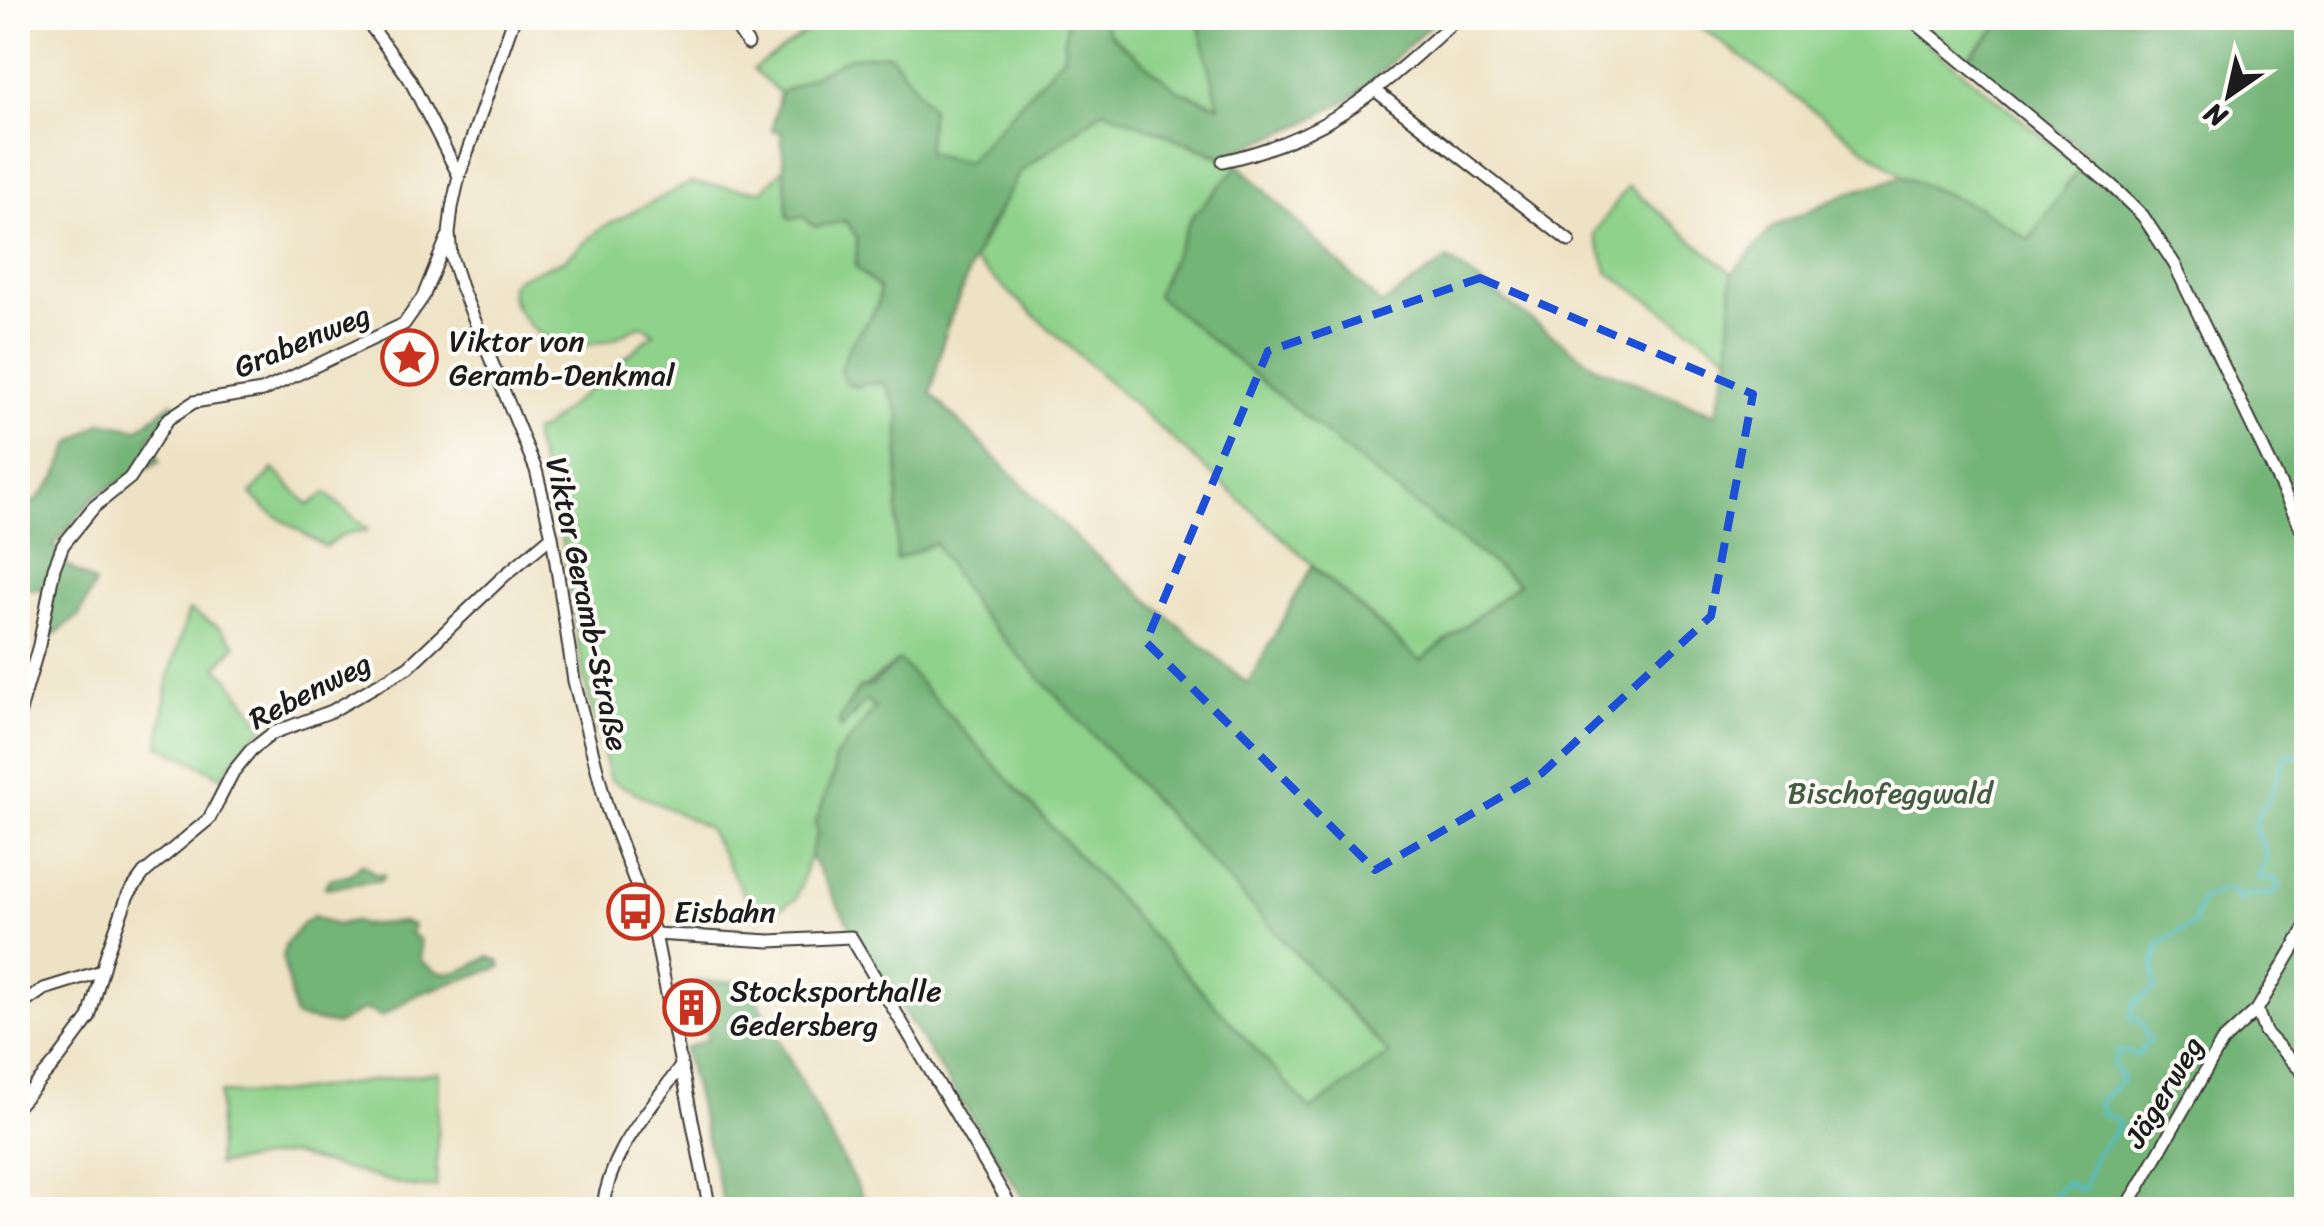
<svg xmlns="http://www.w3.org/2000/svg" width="2324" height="1227" viewBox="0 0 2324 1227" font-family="Sriracha,sans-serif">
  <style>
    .green { fill: #8fd28b; stroke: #567754; stroke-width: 2.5 }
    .forest { fill: #73b477; stroke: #48684a; stroke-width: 2.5 }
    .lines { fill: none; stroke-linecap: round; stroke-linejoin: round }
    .stream { stroke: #50bec7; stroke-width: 4 }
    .street-casing { stroke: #3c3a35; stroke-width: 15 }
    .street { stroke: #fff; stroke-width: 11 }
    .marked { fill: none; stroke: #1d4ed8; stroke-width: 8; stroke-dasharray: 20 12; stroke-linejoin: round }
    .labels { text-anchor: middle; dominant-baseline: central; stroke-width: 8; stroke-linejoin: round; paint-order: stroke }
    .street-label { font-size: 30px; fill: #1c1c1c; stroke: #fdfcf7 }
    .poi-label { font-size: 30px; fill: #1c1c1c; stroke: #fdfcf7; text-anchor: start }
    .park-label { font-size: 30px; fill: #445c43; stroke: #fdfcf7 }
  </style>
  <rect width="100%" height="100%" fill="#fdfcf7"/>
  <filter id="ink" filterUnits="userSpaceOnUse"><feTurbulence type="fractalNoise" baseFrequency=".01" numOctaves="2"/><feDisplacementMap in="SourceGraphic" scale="20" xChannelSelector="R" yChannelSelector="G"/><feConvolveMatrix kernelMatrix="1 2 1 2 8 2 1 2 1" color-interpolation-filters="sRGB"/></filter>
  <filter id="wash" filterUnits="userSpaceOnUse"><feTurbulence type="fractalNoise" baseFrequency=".0048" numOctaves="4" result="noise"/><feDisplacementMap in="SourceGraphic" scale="40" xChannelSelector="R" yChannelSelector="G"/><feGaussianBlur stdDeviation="2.25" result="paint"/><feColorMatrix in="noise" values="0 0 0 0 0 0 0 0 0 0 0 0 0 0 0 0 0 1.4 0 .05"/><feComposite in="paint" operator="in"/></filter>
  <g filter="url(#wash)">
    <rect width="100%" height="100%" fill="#eee2c4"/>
    <path class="green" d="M827 18H1066L1064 55 968 162 927 153 850 57 780 93 753 69Z
      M1101 18H1197L1220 106 1177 90 1110 34Z
      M1689 18H1898L2080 167 2029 241 1979 207 1903 177Z
      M1916 18H2008L1967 58Z
      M1104 109 1239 165 1191 218 1369 469 1519 584 1420 661 973 260 1020 172Z
      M785 167 788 216C806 216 851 213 856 235 859 245 855 257 856 268L879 288C881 307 869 319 858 333L866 383H885L900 415 896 560 935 542 976 609 1389 1054 1311 1110 899 660 854 695 839 721 854 717 861 702 867 699 875 709 834 760V773L825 797 818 832 796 899 758 920 708 828 610 780 584 679 561 536 532 433 545 427 654 333 643 326C631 327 624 335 613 339 578 350 551 350 526 321 516 310 510 299 511 285L518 278 564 260 603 227 690 183 762 191Z
      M1628 186 1732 273 1730 356 1608 272 1594 234Z
      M273 469 309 505 326 493 368 530 342 535 325 547 267 510 251 494Z
      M189 610 220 628 236 645 217 667 228 677 264 727 234 759 223 777 159 745 169 676Z
      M439 1072 436 1187H412L289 1154 217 1165 220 1093 272 1094Z"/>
    <path class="forest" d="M1066 18H1101L1110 34 1177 90 1219 106 1197 18H1438L1355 96 1301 125 1223 157 1104 110 1020 172 981 241 945 332 931 394 1082 544 1248 684 1312 566 1420 661 1519 584 1369 469 1156 295 1191 218 1239 165 1381 305 1448 259 1596 367 1716 414 1730 356 1732 274 1773 227 1848 193 1903 177 1979 207 2029 240 2088 155 1967 58 2008 18H2306V1209H1030L857 939 810 855 818 832 815 824 834 773V760L875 708 866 700 841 729 839 721 859 688 872 685 899 660 1311 1110 1389 1054 976 609 935 543 896 560 900 415 885 383H866L857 387 846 383 840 371C843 363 845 354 849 347 860 327 882 313 879 288L856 268 857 238 846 221 815 227 802 216 792 219 788 216 781 132 772 130 780 93 850 57 890 54 931 108 927 153 967 162 1064 55Z
      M173 402 175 406 149 440 160 461 95 496 54 546 67 565 95 584 79 616 51 637 50 591 18 587V489L34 503 56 478 71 443 102 422 138 429Z
      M362 864 375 874 384 875 382 880 326 888 325 886 329 879 351 874Z
      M314 916 336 925 353 921 363 925 403 922 413 925 411 934 420 940 421 960C443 983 463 972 488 957L499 961 501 967 418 994 382 1016 365 1009 336 1025 295 1017 283 958 285 945 304 922Z
      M696 981 748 982 869 1209H725L684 1049 708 1039Z"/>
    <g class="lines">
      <path class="stream" d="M2064 1210 2055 1194 2066 1183 2083 1191 2095 1156 2119 1127 2117 1121 2101 1113 2100 1102 2123 1079 2113 1064 2118 1051 2139 1055 2149 1040 2142 1023 2131 1017 2135 1003 2155 989 2154 964 2160 942 2193 925 2201 900 2218 891 2233 889 2239 902 2248 894 2272 895 2280 885 2272 878 2257 879C2271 860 2268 850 2255 832L2259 809 2269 801 2286 755 2306 757"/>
    </g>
  </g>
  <g filter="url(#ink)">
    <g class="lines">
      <defs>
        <path id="street" d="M365 18 409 78 459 176
          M514 18 459 176 452 208 449 234 451 256 461 287 536 470 552 536 574 681 607 808 655 934 710 1210
          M730 18 748 44
          M1910 18 2111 185 2143 216 2175 265 2306 538
          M1376 91 1569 241
          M1223 161C1331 137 1378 89 1458 18
          M18 718 39 645 54 568 63 545 94 507 130 478 168 419 194 402 262 391 404 324 423 297 447 238
          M2306 800V817
          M655 934 770 941 851 937 1013 1210
          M18 1007 44 989 102 971
          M2257 1010 2265 1032 2306 1076
          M18 1105 57 1061 89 1018 107 953 128 895 144 873 209 819 233 772 251 750 273 733 332 711 408 667 504 576 552 536
          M602 1210C612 1146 646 1116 681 1066
          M2126 1210 2222 1042 2257 1010 2306 927"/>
      </defs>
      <use href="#street" class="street-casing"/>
      <use href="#street" class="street"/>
    </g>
  </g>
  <path class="marked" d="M1480 278 1753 394 1711 616 1542 773 1375 870 1146 642 1268 351Z"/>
  <defs>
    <symbol id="sight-ring" viewBox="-11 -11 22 22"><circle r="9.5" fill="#fdfcf7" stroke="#c8321e" stroke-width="1.5"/><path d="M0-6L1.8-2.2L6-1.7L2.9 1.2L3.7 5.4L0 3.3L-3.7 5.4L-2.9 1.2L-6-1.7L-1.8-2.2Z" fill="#c8321e"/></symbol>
    <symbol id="bus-ring" viewBox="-11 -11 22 22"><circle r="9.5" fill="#fdfcf7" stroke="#c8321e" stroke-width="1.5"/><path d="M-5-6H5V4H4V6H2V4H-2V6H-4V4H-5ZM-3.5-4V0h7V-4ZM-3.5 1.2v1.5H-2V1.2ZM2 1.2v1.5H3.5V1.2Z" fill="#c8321e"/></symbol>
    <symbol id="building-ring" viewBox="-11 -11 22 22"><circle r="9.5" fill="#fdfcf7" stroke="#c8321e" stroke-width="1.5"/><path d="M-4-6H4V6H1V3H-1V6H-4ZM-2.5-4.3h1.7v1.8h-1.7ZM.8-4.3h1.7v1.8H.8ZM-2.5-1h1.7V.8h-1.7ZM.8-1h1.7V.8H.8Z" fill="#c8321e"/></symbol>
  </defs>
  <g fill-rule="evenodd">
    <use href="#sight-ring" x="378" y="326" width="63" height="63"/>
    <use href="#bus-ring" x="604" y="880" width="63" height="63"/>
    <use href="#building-ring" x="660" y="976" width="63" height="63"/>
  </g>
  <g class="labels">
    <g class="street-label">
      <text transform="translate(302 341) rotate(-23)">Grabenweg</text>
      <text transform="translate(587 604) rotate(78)">Viktor Geramb-Straße</text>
      <text transform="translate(310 691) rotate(-27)">Rebenweg</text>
      <text transform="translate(2164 1092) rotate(-59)">Jägerweg</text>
    </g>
    <g class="poi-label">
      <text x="449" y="341">Viktor von<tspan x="449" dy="34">Geramb-Denkmal</tspan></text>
      <text x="674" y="912">Eisbahn</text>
      <text x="730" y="991">Stocksporthalle<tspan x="730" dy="34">Gedersberg</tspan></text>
    </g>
    <g class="park-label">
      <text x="1890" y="793">Bischofeggwald</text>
    </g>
  </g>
  <rect width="2324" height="1227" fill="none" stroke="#fdfcf7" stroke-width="60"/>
  <g transform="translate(2229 95) rotate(214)" stroke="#fdfcf7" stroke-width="8" paint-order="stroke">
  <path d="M0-8L18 38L0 25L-18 38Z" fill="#1c1c1c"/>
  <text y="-15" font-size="28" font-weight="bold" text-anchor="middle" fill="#1c1c1c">N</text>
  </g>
</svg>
